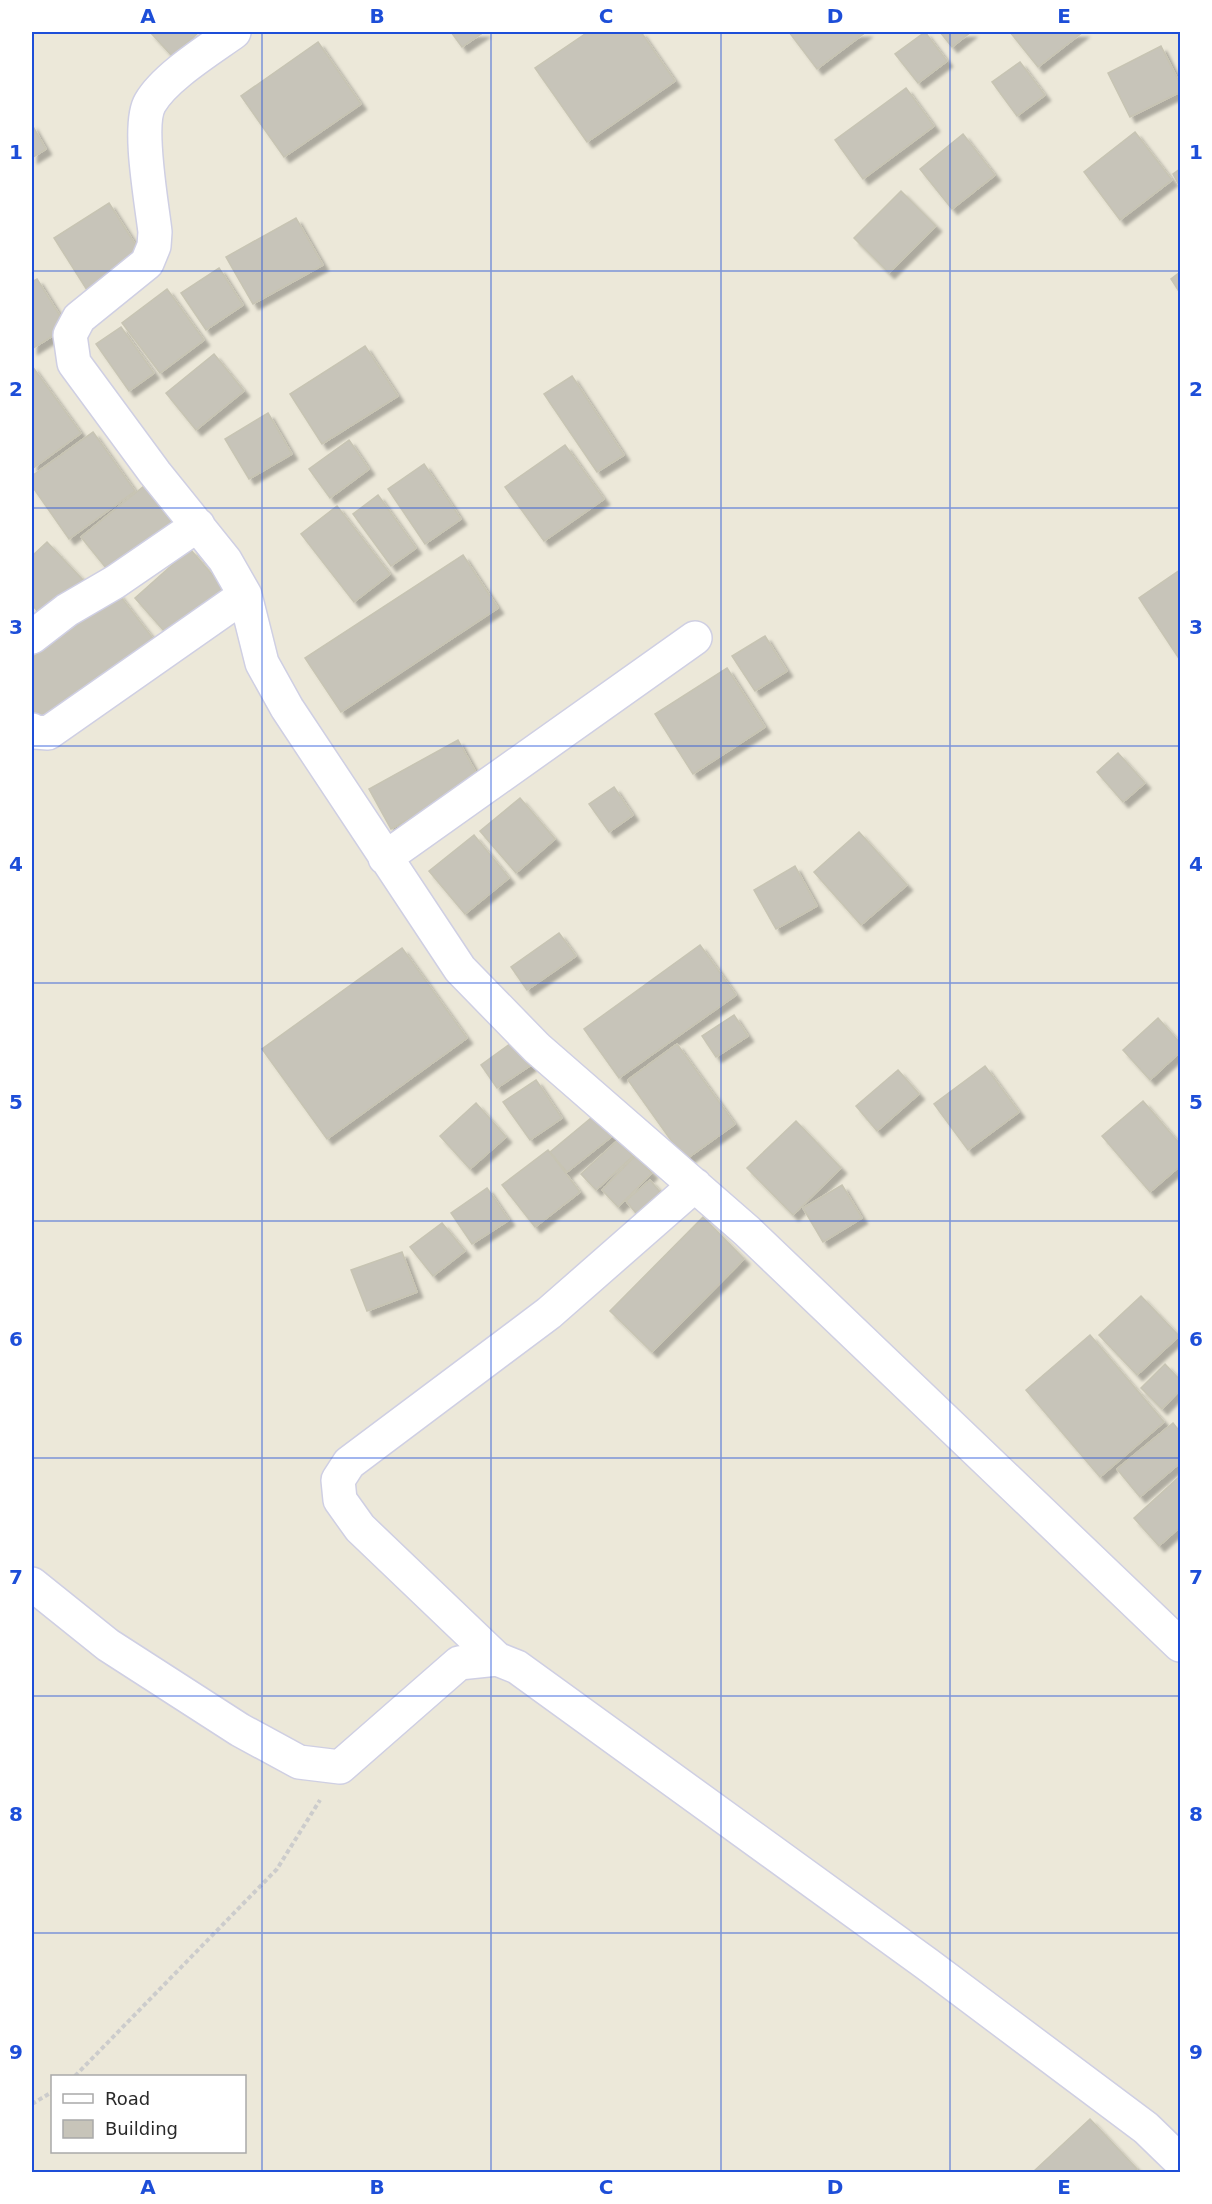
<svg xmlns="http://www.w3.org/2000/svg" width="1212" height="2204" viewBox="0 0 1212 2204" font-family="'DejaVu Sans',sans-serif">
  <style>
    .building { fill: #c7c4b9; stroke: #c7c4b3; stroke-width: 1.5; filter: url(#shadow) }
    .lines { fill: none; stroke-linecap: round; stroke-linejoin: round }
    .minor-casing { stroke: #cfcfe3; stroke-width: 36 }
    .path { stroke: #ccc; stroke-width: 4; stroke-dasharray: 4.5 3; stroke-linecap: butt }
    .minor { stroke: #fff; stroke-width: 33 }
    .grid { fill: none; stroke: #1d4ed8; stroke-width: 1.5; stroke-opacity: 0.55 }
    .neatline { fill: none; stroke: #1d4ed8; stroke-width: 2 }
    .grid-label { font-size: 20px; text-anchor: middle; font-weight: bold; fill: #1d4ed8 }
  </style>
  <defs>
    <filter id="shadow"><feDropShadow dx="5.5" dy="5.5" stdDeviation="1.5" flood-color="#0004"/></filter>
  </defs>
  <rect width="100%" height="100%" fill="#ece8d9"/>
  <path class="building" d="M150 32H199L172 56Z
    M451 32H484L462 47Z
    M588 32H641L675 81 587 142 535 68Z
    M789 32H866L817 69Z
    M925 32 947 61 918 83 895 54Z
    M940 32H971L952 47Z
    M1010 32H1083L1038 67Z
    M318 42 361 104 284 157 241 96Z
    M1161 46 1180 84V92L1130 117 1108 73Z
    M1020 62 1045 95 1017 116 992 82Z
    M906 88 934 126 863 179 835 140Z
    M32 125 46 149 32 158Z
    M1135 132 1172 180 1120 220 1084 172Z
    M963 134 995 175 952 209 920 169Z
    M1180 169V187L1173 174Z
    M901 191 936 226 889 273 854 238Z
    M109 203 142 255 87 290 54 238Z
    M296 218 323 265 253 304 226 257Z
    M219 268 243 305 206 330 181 293Z
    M1180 272V293L1171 279Z
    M37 279 67 327 32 349V282Z
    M167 289 204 340 160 373 122 323Z
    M121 327 154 373 129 391 96 344Z
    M365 346 398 396 322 444 290 394Z
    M214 354 244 391 196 430 166 393Z
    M32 366 81 433 32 469Z
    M572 376 624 455 597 472 544 394Z
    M268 413 292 454 249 479 225 439Z
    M93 432 135 491 69 539 32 486V476Z
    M349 440 369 469 330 498 309 469Z
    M565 445 604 499 544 541 505 487Z
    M424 464 461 519 425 544 388 489Z
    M144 486 177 529 115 579 81 537Z
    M378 495 416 548 391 566 353 514Z
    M337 506 390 574 354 602 301 534Z
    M47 542 83 580 43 617 32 605V556Z
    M190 549 227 592 172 640 135 598Z
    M463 555 498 608 341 712 305 658Z
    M1180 570V660L1139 598Z
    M117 592 158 645 47 730 32 710V658Z
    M765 636 787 671 755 691 732 656Z
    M727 668 765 727 693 774 655 714Z
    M458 740 480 780 391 829 369 789Z
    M1118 753 1145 783 1123 802 1097 772Z
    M614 787 633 815 609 832 589 804Z
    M520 798 555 839 516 873 480 831Z
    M859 832 907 885 861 925 814 872Z
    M474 835 509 878 465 914 429 871Z
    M795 866 817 906 776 929 754 890Z
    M559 933 576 956 527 990 511 967Z
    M700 945 736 995 619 1078 584 1029Z
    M402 948 467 1038 327 1139 262 1049Z
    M734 1015 748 1036 716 1057 702 1036Z
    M1158 1018 1180 1043V1052L1150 1080 1123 1050Z
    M514 1041 531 1065 497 1088 481 1065Z
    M677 1044 735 1124 685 1160 628 1080Z
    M985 1066 1019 1112 968 1150 934 1104Z
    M898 1070 919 1094 877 1131 856 1106Z
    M536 1080 562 1118 530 1140 503 1102Z
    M1143 1101 1180 1144V1166L1150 1192 1102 1136Z
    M476 1103 506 1137 470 1169 440 1136Z
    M597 1113 615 1134 567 1172 550 1152Z
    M796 1121 841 1168 793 1215 747 1168Z
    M618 1140 633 1156 596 1190 581 1174Z
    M548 1150 580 1192 535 1227 502 1185Z
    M635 1156 652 1173 618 1207 602 1190Z
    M650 1180 664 1197 640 1218 626 1201Z
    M842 1185 862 1218 823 1242 803 1208Z
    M487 1188 509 1220 472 1244 451 1213Z
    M703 1217 744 1259 652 1352 610 1311Z
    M442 1223 465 1251 433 1276 410 1247Z
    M402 1252 417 1292 367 1311 351 1270Z
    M1141 1296 1179 1336 1137 1375 1099 1335Z
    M1090 1335 1164 1422 1100 1477 1026 1390Z
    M1165 1364 1180 1380V1390L1162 1409 1141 1388Z
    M1173 1423 1180 1432V1463L1140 1497 1117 1469Z
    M1180 1476V1527L1159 1546 1134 1518Z
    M1090 2119 1137 2169 1133 2172H1033Z"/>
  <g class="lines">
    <defs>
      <path id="minor" d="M234 32C209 50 165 77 150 103 137 125 152 204 155 232L154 246 147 263 79 318 70 335 74 363 155 473 225 560 245 595 262 663 287 708 460 969 537 1048 747 1231 1180 1645
        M32 637 67 610 115 582 198 525
        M32 730 35 732 48 733 245 595
        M385 858 695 638
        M32 1584 108 1645 240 1730 299 1762 340 1767 459 1663 497 1659 517 1667 927 1964 1146 2128 1180 2161
        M497 1659 360 1528 340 1500 338 1480 349 1463 549 1313 695 1185"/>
    </defs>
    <use href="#minor" class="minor-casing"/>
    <path class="path" d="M75 2076 277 1869 320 1800
      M32 2104 52 2092"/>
    <use href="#minor" class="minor"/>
  </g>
  <path class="grid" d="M262 32V2172M491 32V2172M721 32V2172M950 32V2172M32 271H1180M32 508H1180M32 746H1180M32 983H1180M32 1221H1180M32 1458H1180M32 1696H1180M32 1933H1180"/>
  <rect width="1212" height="2204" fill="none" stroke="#ffffff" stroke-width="66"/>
  <rect x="51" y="2075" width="195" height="78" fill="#ffffff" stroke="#a9a9a9" stroke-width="1.5"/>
  <rect x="63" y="2094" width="30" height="9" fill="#ffffff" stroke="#a9a9a9" stroke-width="1.5"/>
  <text x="105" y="2105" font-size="18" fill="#292929">Road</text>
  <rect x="63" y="2120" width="30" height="18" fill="#c7c4b9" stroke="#a9a9a9" stroke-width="1.5"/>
  <text x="105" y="2135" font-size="18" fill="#292929">Building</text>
  <rect x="33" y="33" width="1146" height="2138" class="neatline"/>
  <g class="grid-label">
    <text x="148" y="23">A</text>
    <text x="377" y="23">B</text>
    <text x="606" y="23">C</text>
    <text x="835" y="23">D</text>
    <text x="1064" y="23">E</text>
    <text x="16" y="159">1</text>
    <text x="1196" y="159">1</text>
    <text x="16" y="396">2</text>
    <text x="1196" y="396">2</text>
    <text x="16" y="634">3</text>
    <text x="1196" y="634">3</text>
    <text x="16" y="871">4</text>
    <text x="1196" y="871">4</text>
    <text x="16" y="1109">5</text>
    <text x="1196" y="1109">5</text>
    <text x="16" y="1346">6</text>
    <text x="1196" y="1346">6</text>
    <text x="16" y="1584">7</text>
    <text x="1196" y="1584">7</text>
    <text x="16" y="1821">8</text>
    <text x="1196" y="1821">8</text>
    <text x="16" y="2059">9</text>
    <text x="1196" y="2059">9</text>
    <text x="148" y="2194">A</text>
    <text x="377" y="2194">B</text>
    <text x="606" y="2194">C</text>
    <text x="835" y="2194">D</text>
    <text x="1064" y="2194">E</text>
  </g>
</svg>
